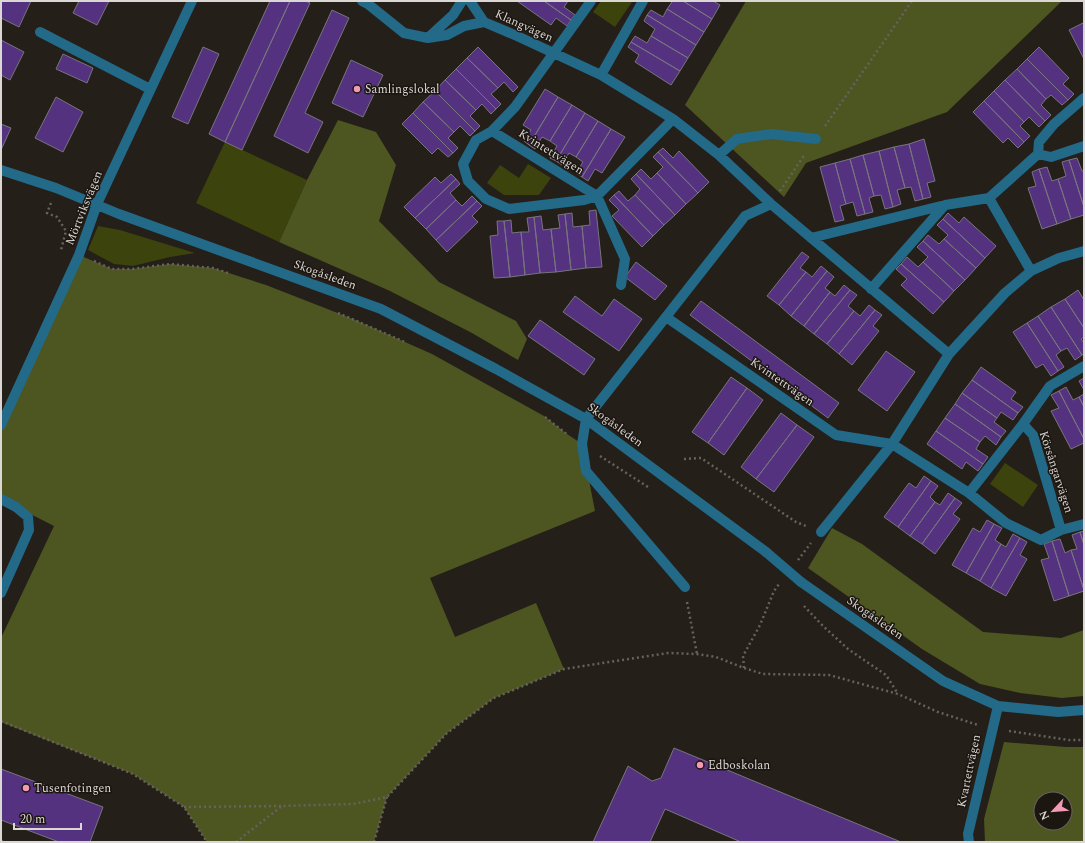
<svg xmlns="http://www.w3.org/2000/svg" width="1085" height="843" viewBox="0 0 1085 843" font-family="Spectral,serif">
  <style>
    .green { fill: #3c430c }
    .forest { fill: #4d5520; fill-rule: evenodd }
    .building { fill: #54327f; stroke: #77757d }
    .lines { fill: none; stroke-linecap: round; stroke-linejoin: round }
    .path { stroke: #68625e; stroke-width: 2.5; stroke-dasharray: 2 3; stroke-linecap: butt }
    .minor { stroke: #226a88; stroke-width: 10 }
    .minor-bridge { stroke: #226a88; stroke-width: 10 }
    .poi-dot { fill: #f19ab3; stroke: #1c1611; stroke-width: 1.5 }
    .labels { text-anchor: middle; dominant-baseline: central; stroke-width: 3; stroke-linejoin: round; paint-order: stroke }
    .street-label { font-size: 12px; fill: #dbd7d4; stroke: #1c1611 }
    .poi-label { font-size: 12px; fill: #dbd7d4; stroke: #1c1611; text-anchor: start }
  </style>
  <rect width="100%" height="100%" fill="#251f1a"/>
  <path class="green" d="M601 1H631L632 2 615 27 593 12Z
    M225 142 307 180 279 242 196 203Z
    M528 164 551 178 539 195H504L487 183 500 165 519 178Z
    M98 226 120 230 195 253 170 257 133 266 114 264 88 250Z
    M1005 463 1038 485 1023 507 990 484Z"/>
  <path class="forest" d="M746 1H1062L947 112 806 163 784 197 685 105Z
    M338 120 376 132 396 165 379 221 439 282 516 321 527 339 518 360 472 333 390 291 279 242 307 180Z
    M79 255 112 269H132L170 264 213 268 266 285 353 319 432 354 544 416 567 434 582 444 595 511 430 578 455 637 536 603 564 669 494 698 447 733 387 797 374 842H207L184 807 133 774 1 722V638L54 526 1 499V425Z
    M832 528 862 544 983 632 1061 638 1084 630V696L1062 698 1020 693 980 684 922 649 808 568Z
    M1004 742 1066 747H1084V842H985L984 819ZM1041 799H1065V823H1041Z"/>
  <path class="building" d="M1 1H31L19 27 1 18Z
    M79 1H109L97 25 73 13Z
    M270 1H290L225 142 209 134Z
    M290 1H305L310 3 242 150 225 142Z
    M517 1H544L571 20 567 26 556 18 551 25Z
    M544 1H568L564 7 575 15 571 20Z
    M670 1H683L712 19 704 32 667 9 672 2Z
    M683 1H713L720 5 712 19Z
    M667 9 704 32 696 45 647 15 651 10 663 17Z
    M332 10 349 18 305 113 323 122 308 153 274 136Z
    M647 15 696 45 688 58 651 36 655 29 644 21Z
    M1083 23 1084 26V59L1069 30Z
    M635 36 647 43 651 36 688 58 680 71 631 42Z
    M1 40 24 52 10 80 1 75Z
    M631 42 680 71 671 85 635 62 639 55 628 47Z
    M203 47 219 54 188 124 172 117Z
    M478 47 518 87 513 92 504 82 498 88 467 58Z
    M1039 47 1069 78 1063 84 1074 94 1068 100 1027 59Z
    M63 54 93 68 87 83 56 69Z
    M467 58 498 88 491 94 501 104 496 109 456 69Z
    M1027 59 1068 100 1062 105 1051 95 1046 99 1017 69Z
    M351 60 383 75 363 117 332 103Z
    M456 69 496 109 491 114 482 104 476 110 445 80Z
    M1017 69 1046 99 1041 105 1051 115 1045 121 1005 80Z
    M445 80 476 110 470 116 480 126 475 131 435 91Z
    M1005 80 1045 121 1039 127 1029 117 1024 122 994 91Z
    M545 89 558 97 529 145 524 141 531 130 523 125Z
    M435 91 475 131 470 136 460 126 454 132 423 102Z
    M994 91 1024 122 1020 126 1030 136 1024 142 984 101Z
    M56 97 83 112 63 152 35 138Z
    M558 97 572 105 550 141 542 137 535 149 529 145Z
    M984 101 1024 142 1018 148 1008 138 1003 143 973 112Z
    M423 102 454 132 448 138 458 148 453 153 413 113Z
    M572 105 585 113 556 161 550 158 557 146 550 141Z
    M413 113 453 153 448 157 438 148 432 154 402 124Z
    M585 113 598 121 576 157 569 153 562 165 556 161Z
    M598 121 611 129 582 177 576 173 583 162 576 157Z
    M1 124 11 128 1 150Z
    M611 129 625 137 602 173 595 169 588 181 582 177Z
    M924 139 935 181 927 183 931 197 923 199 909 144Z
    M909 144 923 199 915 201 911 187 905 188 894 147Z
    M894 147 905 188 897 190 901 204 893 207 879 151Z
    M663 148 673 158 679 151 709 182 698 193 658 152Z
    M879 151 893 207 885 209 881 195 874 196 863 155Z
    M658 152 698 193 686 204 657 173 663 167 653 157Z
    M863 155 874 196 869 198 873 212 865 214 850 159Z
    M1077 158 1082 171H1084V207L1069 160Z
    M850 159 865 214 857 216 853 202 846 204 835 163Z
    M1069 160 1084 207V215L1071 219 1058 179 1066 176 1062 162Z
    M835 163 846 204 840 206 844 220 835 222 820 167Z
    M1047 167 1052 181 1058 179 1071 219 1057 224 1039 169Z
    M641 169 651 179 657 173 686 204 675 215 636 174Z
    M1039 169 1057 224 1042 229 1028 188 1036 186 1032 172Z
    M451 174 456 179 415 218 404 207 435 177 441 183Z
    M636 174 675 215 664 225 635 195 640 189 631 179Z
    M456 179 460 184 450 193 456 200 426 229 415 218Z
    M619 191 628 201 635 195 664 225 653 236 614 195Z
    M614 195 653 236 642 247 612 216 619 210 609 200Z
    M472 196 477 201 436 240 426 229 456 200 462 206Z
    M477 201 482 206 472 216 478 222 447 252 436 240Z
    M596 210 602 267 586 268 582 226 590 225 589 211Z
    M572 213 573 227 582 226 586 268 571 270 565 214Z
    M948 213 959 223 964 217 996 246 985 258 943 219Z
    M565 214 571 270 556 272 551 229 560 228 558 215Z
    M541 216 543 230 551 229 556 272 540 273 534 217Z
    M534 217 540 273 525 275 521 232H529L527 218Z
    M943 219 985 258 976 268 944 239 948 235 937 225Z
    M511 220 512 233 521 232 525 275 510 277 504 221Z
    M497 221H504L510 277 494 278 490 236 498 235Z
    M928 235 939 244 944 239 976 268 965 280 923 241Z
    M923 241 965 280 954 291 923 262 928 257 917 247Z
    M802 252 809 257 800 268 806 272 779 305 767 296Z
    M907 257 918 267 923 262 954 291 944 302 901 264Z
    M636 262 667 286 655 300 625 277Z
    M901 264 944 302 933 314 901 285 907 279 896 269Z
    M821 266 827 271 791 316 779 305 806 272 812 277Z
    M827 271 834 277 825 288 830 292 804 326 791 316Z
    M844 285 850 290 814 334 804 326 830 292 835 296Z
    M850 290 857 295 848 306 854 311 827 344 814 334Z
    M1078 290 1084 300V328L1065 299Z
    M575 296 602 316 614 299 642 319 619 351 563 312Z
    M1065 299 1084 328V337L1081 339 1084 343V354L1082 355 1051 307Z
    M701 301 839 403 828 418 690 315Z
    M869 305 875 310 839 354 827 344 854 311 860 316Z
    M1051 307 1082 355 1075 360 1067 348 1061 351 1038 316Z
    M875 310 882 315 873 326 879 331 852 365 839 354Z
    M1038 316 1061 351 1056 355 1064 367 1058 371 1027 323Z
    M540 320 595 359 584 375 528 336Z
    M1027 323 1058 371 1051 376 1043 364 1036 368 1013 332Z
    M886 351 915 372 887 411 858 390Z
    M981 367 1016 392 1011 399 1023 407 1018 413 972 380Z
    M731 377 747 388 708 443 692 432Z
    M1084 378V390L1079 381Z
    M972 380 1018 413 1013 420 1001 412 997 418 962 393Z
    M1066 387 1073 400 1079 397 1084 407V439L1059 391Z
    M747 388 763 400 724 455 708 443Z
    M1059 391 1084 439V443L1071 449 1051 411 1059 408 1051 395Z
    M962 393 997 418 994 422 1006 431 1001 437 955 404Z
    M1084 394V407L1079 397Z
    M955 404 1001 437 996 445 985 436 980 442 945 418Z
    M781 413 797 425 756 479 741 467Z
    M945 418 980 442 976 449 988 457 983 464 936 431Z
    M797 425 814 437 774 492 756 479Z
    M936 431 983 464 978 471 966 462 962 469 927 444Z
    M924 476 931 481 898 527 884 517 909 483 916 488Z
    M931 481 938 486 930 497 935 502 910 536 898 527Z
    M948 493 955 498 922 544 910 536 935 502 940 505Z
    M955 498 962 503 953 514 960 519 935 554 922 544Z
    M987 520 994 524 966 573 952 565 973 528 980 532Z
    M994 524 1002 528 995 540 1001 544 980 581 966 573Z
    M1084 531V545L1080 532Z
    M1080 532 1084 545V590L1071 550 1077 549 1072 535Z
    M1013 534 1020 538 991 588 980 581 1001 544 1006 547Z
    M1020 538 1027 542 1020 555 1027 559 1006 596 991 588Z
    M1060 539 1065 553 1071 550 1084 590V591L1069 596 1052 541Z
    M1052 541 1069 596 1054 601 1041 560 1049 558 1044 544Z
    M674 748 901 842H741L665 809 650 842H593L628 766 652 781 661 778Z
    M1 769 103 807 90 842H59L1 820Z"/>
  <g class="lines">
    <path class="path" d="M825 126 912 1
      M780 191 805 154
      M51 203 47 213 57 217 66 231 61 250
      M94 261 112 269H132L170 264 213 268 228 273
      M338 313 405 342
      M545 417 568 435
      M600 456 648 487
      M684 459 701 458 796 522 806 526
      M798 560 811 543
      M687 602 697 654
      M804 606 823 626 848 649 886 675 898 694
      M744 668 743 656 760 625 774 591 779 584
      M1 721 133 774 184 807 207 842
      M1009 731 1069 740H1084
      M184 807 282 806
      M1 841 4 842
      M236 842 282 806 353 804 387 797 447 733 494 698 564 669 668 653 697 654 716 657 744 668 763 674 829 675 898 694 938 712 978 725
      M374 842 387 797"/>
    <path class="minor" d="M362 1 368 4 404 33 428 38 447 35 464 26 484 22 517 36 601 75 673 119 597 196 584 200 509 209 486 199 468 181 463 164 476 140 492 131 515 107 591 1
      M470 1 484 22
      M40 32 150 89
      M429 37 453 15 462 1
      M601 75 643 1
      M673 119 719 155 771 204 949 354
      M492 131 597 196 625 259 621 285
      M1038 154 1051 157 1084 146
      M719 155 737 139 771 134 816 139
      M1 170 56 188 119 214 381 309 496 369 586 419 766 552
      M989 198 1031 271
      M811 238 945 205 989 198 1038 154 1039 142 1054 124 1084 98
      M871 289 945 205
      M666 317 836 435 892 444 969 493 1006 523 1041 540 1061 530 1084 524
      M1023 424 1033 435 1061 530
      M1 425 79 255 97 204 192 1
      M969 493 1023 424 1050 386 1084 366
      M1 499 16 507 28 517 29 530 1 593
      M821 532 892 444 949 354 1005 293 1031 271 1059 258 1084 251
      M801 582 943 681 998 706 1058 712 1084 710
      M685 587 586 471 582 444 586 419 745 216 771 204
      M969 842 968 834 998 706"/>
    <path class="minor-bridge" d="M766 552 801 582"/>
  </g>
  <g class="poi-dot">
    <circle cx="357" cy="89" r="4"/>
    <circle cx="700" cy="765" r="4"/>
    <circle cx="26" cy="788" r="4"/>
  </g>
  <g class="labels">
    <g class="street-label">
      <text transform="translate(524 26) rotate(24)">Klangvägen</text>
      <text transform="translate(551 152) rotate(32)">Kvintettvägen</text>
      <text transform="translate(84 208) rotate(-68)">Mörtviksvägen</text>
      <text transform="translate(325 275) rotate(20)">Skogåsleden</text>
      <text transform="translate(782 382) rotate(35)">Kvintettvägen</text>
      <text transform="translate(615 425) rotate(36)">Skogåsleden</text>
      <text transform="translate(1056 472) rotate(72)">Körsångarvägen</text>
      <text transform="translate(875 618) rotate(35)">Skogåsleden</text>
      <text transform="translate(969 771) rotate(-78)">Kvartettvägen</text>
    </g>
    <g class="poi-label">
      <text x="365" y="89">Samlingslokal</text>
      <text x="708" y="765">Edboskolan</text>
      <text x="34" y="788">Tusenfotingen</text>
    </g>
  </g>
  <rect width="1085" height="843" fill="none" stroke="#dbd7d4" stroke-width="4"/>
  <g transform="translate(1053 811) rotate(244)"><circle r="19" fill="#1c1611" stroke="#68635f"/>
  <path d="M0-3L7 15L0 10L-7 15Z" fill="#f19ab3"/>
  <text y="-6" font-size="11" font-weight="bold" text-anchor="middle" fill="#dbd7d4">N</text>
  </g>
  <path d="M14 823v6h67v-6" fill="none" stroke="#dbd7d4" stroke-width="2"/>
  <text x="20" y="823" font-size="12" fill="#dbd7d4" stroke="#1c1611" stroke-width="3" paint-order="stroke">20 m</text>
</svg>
